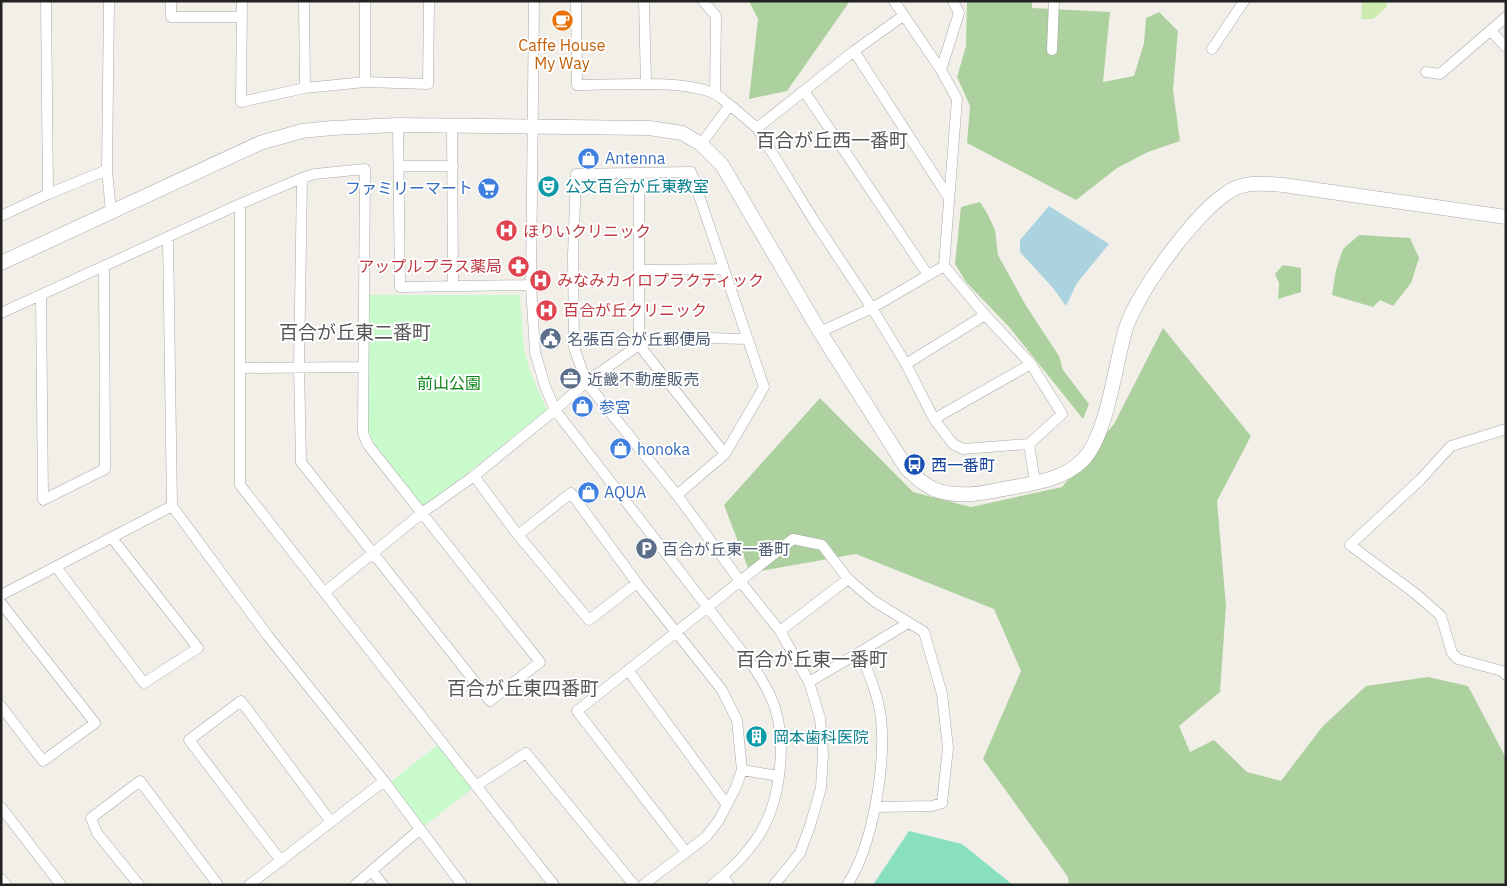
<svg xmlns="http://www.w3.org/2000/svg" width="1507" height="886" viewBox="0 0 1507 886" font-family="'IBM Plex Sans','Noto Sans JP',sans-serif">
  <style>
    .grass { fill: #cdebb0 }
    .forest { fill: #add19e }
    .park { fill: #c8facc }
    .pitch { fill: #88e0be }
    .water { fill: #aad3df }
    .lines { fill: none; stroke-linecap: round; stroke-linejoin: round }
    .minor-casing { stroke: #a9a9a9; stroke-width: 11 }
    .tertiary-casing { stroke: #a9a9a9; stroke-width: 15 }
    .minor { stroke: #fff; stroke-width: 10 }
    .tertiary { stroke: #fff; stroke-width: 14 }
    .labels { text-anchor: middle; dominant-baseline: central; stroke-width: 4; stroke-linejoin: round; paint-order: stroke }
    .food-label { font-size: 16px; fill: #c56008; stroke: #fff }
    .shop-label { font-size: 16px; fill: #366cbe; stroke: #fff; text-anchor: start }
    .culture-label { font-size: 16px; fill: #0d838f; stroke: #fff; text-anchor: start }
    .health-label { font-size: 16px; fill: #be3a42; stroke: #fff; text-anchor: start }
    .service-label { font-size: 16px; fill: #4e5e75; stroke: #fff; text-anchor: start }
    .park-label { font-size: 16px; fill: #0c8416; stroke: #fff }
    .transit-label { font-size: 16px; fill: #164399; stroke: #fff; text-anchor: start }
    .quarter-label { font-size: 19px; fill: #555; stroke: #fff }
  </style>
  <rect width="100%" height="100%" fill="#f2efe9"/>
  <path class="grass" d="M1362 1H1387V7L1373 19H1361Z"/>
  <path class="forest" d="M749 1H850L787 91 749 99 758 19Z
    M967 1H1032V8L1110 12 1103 82 1134 76 1144 43 1146 18 1159 12 1178 31 1173 90 1180 141 1148 152 1117 168 1076 200 967 143 970 106 957 77 966 46Z
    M980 202 987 213 995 230 998 255 1025 304 1059 356 1063 370 1089 404 1083 419 1010 328 966 282 955 264 961 207Z
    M1359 235 1410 238 1419 258 1411 283 1393 306 1380 300 1373 307 1332 295 1336 270 1343 249Z
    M1283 265 1301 268V292L1278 299 1279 283 1275 274Z
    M1163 328 1251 436 1217 501 1226 606 1220 692 1179 726 1190 752 1214 740 1247 772 1281 781 1322 727 1366 686 1428 677 1468 686 1506 758V885H1069L1068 877 983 759 1021 671 994 609 856 554 750 573 724 505 820 398 913 492 971 507 1062 487 1114 424Z"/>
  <path class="park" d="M368 295H520L524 351 532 376 547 410 424 508 374 443 367 432Z
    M439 744 473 788 423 827 389 783Z"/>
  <path class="pitch" d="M909 831 962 844 1013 885H873Z"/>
  <path class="water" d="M1049 206 1109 244 1077 283 1066 306 1053 288 1020 252V240Z"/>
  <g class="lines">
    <defs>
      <path id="minor" d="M46 1 48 194
        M109 1 107 170 111 212
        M171 1V17H242
        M242 1 241 102 305 88 365 82 428 84 429 1
        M304 1 305 88
        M534 1 531 285 535 352 545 386 555 410 750 662C757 672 764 683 770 695 789 735 782 805 755 841 744 857 727 873 712 885
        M576 1 577 85C613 85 683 79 715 94 720 96 725 102 730 105L701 144
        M644 1 646 84
        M703 1 716 16 715 94
        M1491 31 1506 47
        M1212 49 1244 1
        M1052 50 1054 1
        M854 51 949 198
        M941 70 959 13 953 1
        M1426 72 1440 74 1506 17
        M365 82V1
        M804 91 928 275
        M730 105 757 128 813 219 872 308 906 364 934 419 953 444 963 449 1029 444 1062 414 1031 364 985 315 944 266 957 99 941 70 894 1
        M398 125 400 287 531 285
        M452 125 453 286
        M757 128 854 51 903 16
        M399 166H453
        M639 173V345L725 454
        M240 204V485L554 885
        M1 216 48 194 107 170
        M168 237 172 506 268 636 384 781 462 885
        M640 270 724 269
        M41 295 43 500 105 469 104 267
        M1 313 240 204 302 178 315 174 365 169 363 433 368 445 540 662 490 701 301 462 299 367 302 178
        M820 332 872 308 944 266
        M906 364 985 315
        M240 368 362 367
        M934 419 1031 364
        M1506 429 1451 446 1420 480 1350 545 1416 594 1441 616 1452 653 1458 659 1502 671 1506 675
        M1029 444 1035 482
        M474 476 518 535 589 620 637 583
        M677 495 725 454 764 387 691 172 576 174 573 256 574 347 586 382 677 495 740 581 780 631 809 682 820 718 823 754 821 788 810 826 800 853 774 885
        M518 535 571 493 637 583 722 690 737 720 742 770 736 787 719 820 706 837 643 885
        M56 567 144 683 198 648 112 538
        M325 592 422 513 474 476 555 410 586 382 639 345 663 337 748 339
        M1 595 172 506
        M1 603 95 723 43 761 1 706
        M780 631 848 579
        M628 670 727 805
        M809 682 860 652 908 623
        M742 770 779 776
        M477 785 526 753 634 885
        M1 807 61 885
        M686 852 577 711 793 539 822 545 848 579 874 601 924 632 942 694 948 748 942 803 932 806 875 807
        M281 861 189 740 241 701 331 822
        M372 871 383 885
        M723 876 729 885
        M1 879 6 885
        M139 885 97 833 91 818 140 781 218 885
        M249 885 384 781
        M355 885 419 830
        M847 885C873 846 886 764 881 718 878 695 869 674 860 652"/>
      <path id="tertiary" d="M1 263 260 143 302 131 332 128 398 125 649 128 682 133 701 144 722 165 820 332 907 469C913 474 919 480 925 484 945 499 975 495 998 490 1027 484 1061 482 1083 460 1108 434 1115 363 1126 328 1137 292 1203 200 1238 187 1253 182 1268 184 1283 185L1506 217"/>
    </defs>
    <use href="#minor" class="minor-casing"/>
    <use href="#tertiary" class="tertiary-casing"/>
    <use href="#minor" class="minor"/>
    <use href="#tertiary" class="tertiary"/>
  </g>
  <defs>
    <symbol id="cafe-disc" viewBox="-11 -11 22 22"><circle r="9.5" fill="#e8710a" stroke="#fff"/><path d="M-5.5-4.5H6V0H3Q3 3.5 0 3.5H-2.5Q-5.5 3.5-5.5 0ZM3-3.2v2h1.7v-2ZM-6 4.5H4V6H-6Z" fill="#fff"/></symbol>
    <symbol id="shop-disc" viewBox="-11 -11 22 22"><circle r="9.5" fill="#3f7fe0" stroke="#fff"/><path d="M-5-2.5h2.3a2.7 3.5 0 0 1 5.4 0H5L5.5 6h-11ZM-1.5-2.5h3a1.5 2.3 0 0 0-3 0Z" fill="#fff"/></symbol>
    <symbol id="theatre-disc" viewBox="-11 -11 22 22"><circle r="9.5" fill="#0f9aa8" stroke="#fff"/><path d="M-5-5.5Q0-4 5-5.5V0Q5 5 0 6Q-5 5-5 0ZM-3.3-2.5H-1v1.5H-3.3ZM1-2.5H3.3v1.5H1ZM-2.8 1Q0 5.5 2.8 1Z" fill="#fff"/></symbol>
    <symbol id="supermarket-disc" viewBox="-11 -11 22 22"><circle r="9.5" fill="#3f7fe0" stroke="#fff"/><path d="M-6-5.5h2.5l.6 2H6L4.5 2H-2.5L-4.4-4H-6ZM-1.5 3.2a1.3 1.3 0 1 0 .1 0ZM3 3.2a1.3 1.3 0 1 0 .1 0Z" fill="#fff"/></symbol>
    <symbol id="hospital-disc" viewBox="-11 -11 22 22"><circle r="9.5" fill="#e0444e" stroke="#fff"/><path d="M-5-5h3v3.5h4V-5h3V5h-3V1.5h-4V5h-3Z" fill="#fff"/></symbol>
    <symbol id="pharmacy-disc" viewBox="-11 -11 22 22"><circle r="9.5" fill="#e0444e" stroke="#fff"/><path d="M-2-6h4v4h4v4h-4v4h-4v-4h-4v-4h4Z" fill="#fff"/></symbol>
    <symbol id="civic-disc" viewBox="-11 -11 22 22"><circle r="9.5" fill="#5c6f8a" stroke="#fff"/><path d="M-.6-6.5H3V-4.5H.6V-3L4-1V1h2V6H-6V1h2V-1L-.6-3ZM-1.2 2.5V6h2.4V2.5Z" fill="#fff"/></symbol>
    <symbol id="office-disc" viewBox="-11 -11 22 22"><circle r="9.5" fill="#5c6f8a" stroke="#fff"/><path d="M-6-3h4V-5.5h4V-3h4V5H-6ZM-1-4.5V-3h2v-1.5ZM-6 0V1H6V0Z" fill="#fff"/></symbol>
    <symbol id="bus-disc" viewBox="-11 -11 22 22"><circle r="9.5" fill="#1a4fb4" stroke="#fff"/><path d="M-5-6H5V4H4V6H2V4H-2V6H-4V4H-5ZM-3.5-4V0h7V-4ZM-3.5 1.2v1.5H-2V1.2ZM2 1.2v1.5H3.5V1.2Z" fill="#fff"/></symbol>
    <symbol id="parking-disc" viewBox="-11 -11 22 22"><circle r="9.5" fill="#5c6f8a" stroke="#fff"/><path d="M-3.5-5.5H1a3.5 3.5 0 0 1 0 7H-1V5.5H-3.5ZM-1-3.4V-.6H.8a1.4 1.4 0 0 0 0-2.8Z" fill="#fff"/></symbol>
    <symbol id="building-disc" viewBox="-11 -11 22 22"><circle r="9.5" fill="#0f9aa8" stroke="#fff"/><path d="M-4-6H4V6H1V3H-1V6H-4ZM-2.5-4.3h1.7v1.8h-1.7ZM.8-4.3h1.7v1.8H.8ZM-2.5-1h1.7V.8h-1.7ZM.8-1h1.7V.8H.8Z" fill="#fff"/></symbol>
  </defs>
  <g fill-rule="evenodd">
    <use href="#cafe-disc" x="550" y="8" width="25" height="25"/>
    <use href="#shop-disc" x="576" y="146" width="25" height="25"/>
    <use href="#theatre-disc" x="536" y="174" width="25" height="25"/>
    <use href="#supermarket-disc" x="476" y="176" width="25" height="25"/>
    <use href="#hospital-disc" x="494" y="218" width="25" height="25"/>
    <use href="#pharmacy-disc" x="506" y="254" width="25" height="25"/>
    <use href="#hospital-disc" x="528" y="268" width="25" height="25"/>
    <use href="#hospital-disc" x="534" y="298" width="25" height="25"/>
    <use href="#civic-disc" x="538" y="326" width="25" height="25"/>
    <use href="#office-disc" x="558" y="366" width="25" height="25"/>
    <use href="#shop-disc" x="570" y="394" width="25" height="25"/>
    <use href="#shop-disc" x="608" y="436" width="25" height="25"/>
    <use href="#bus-disc" x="902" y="452" width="25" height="25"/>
    <use href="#shop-disc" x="576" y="480" width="25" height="25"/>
    <use href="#parking-disc" x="634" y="536" width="25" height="25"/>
    <use href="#building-disc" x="744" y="724" width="25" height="25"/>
  </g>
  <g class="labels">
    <g class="food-label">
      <text x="562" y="45">Caffe House<tspan x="562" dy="18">My Way</tspan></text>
    </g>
    <g class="shop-label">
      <text x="605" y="158">Antenna</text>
      <text x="473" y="188" text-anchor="end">ファミリーマート</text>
      <text x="599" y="407">参宮</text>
      <text x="637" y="449">honoka</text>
      <text x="604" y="492">AQUA</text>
    </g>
    <g class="culture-label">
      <text x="565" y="186">公文百合が丘東教室</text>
      <text x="773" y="737">岡本歯科医院</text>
    </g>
    <g class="health-label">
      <text x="523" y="231">ほりいクリニック</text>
      <text x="502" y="266" text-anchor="end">アップルプラス薬局</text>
      <text x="557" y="280">みなみカイロプラクティック</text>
      <text x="563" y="310">百合が丘クリニック</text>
    </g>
    <g class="service-label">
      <text x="567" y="339">名張百合が丘郵便局</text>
      <text x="587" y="379">近畿不動産販売</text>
      <text x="662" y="549">百合が丘東一番町</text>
    </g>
    <g class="park-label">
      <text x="449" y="383">前山公園</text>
    </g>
    <g class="transit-label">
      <text x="931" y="465">西一番町</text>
    </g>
    <g class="quarter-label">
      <text x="832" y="140">百合が丘西一番町</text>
      <text x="355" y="332">百合が丘東二番町</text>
      <text x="812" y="659">百合が丘東一番町</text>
      <text x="523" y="688">百合が丘東四番町</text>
    </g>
  </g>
  <rect width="1507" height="886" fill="none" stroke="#222222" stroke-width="5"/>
</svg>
